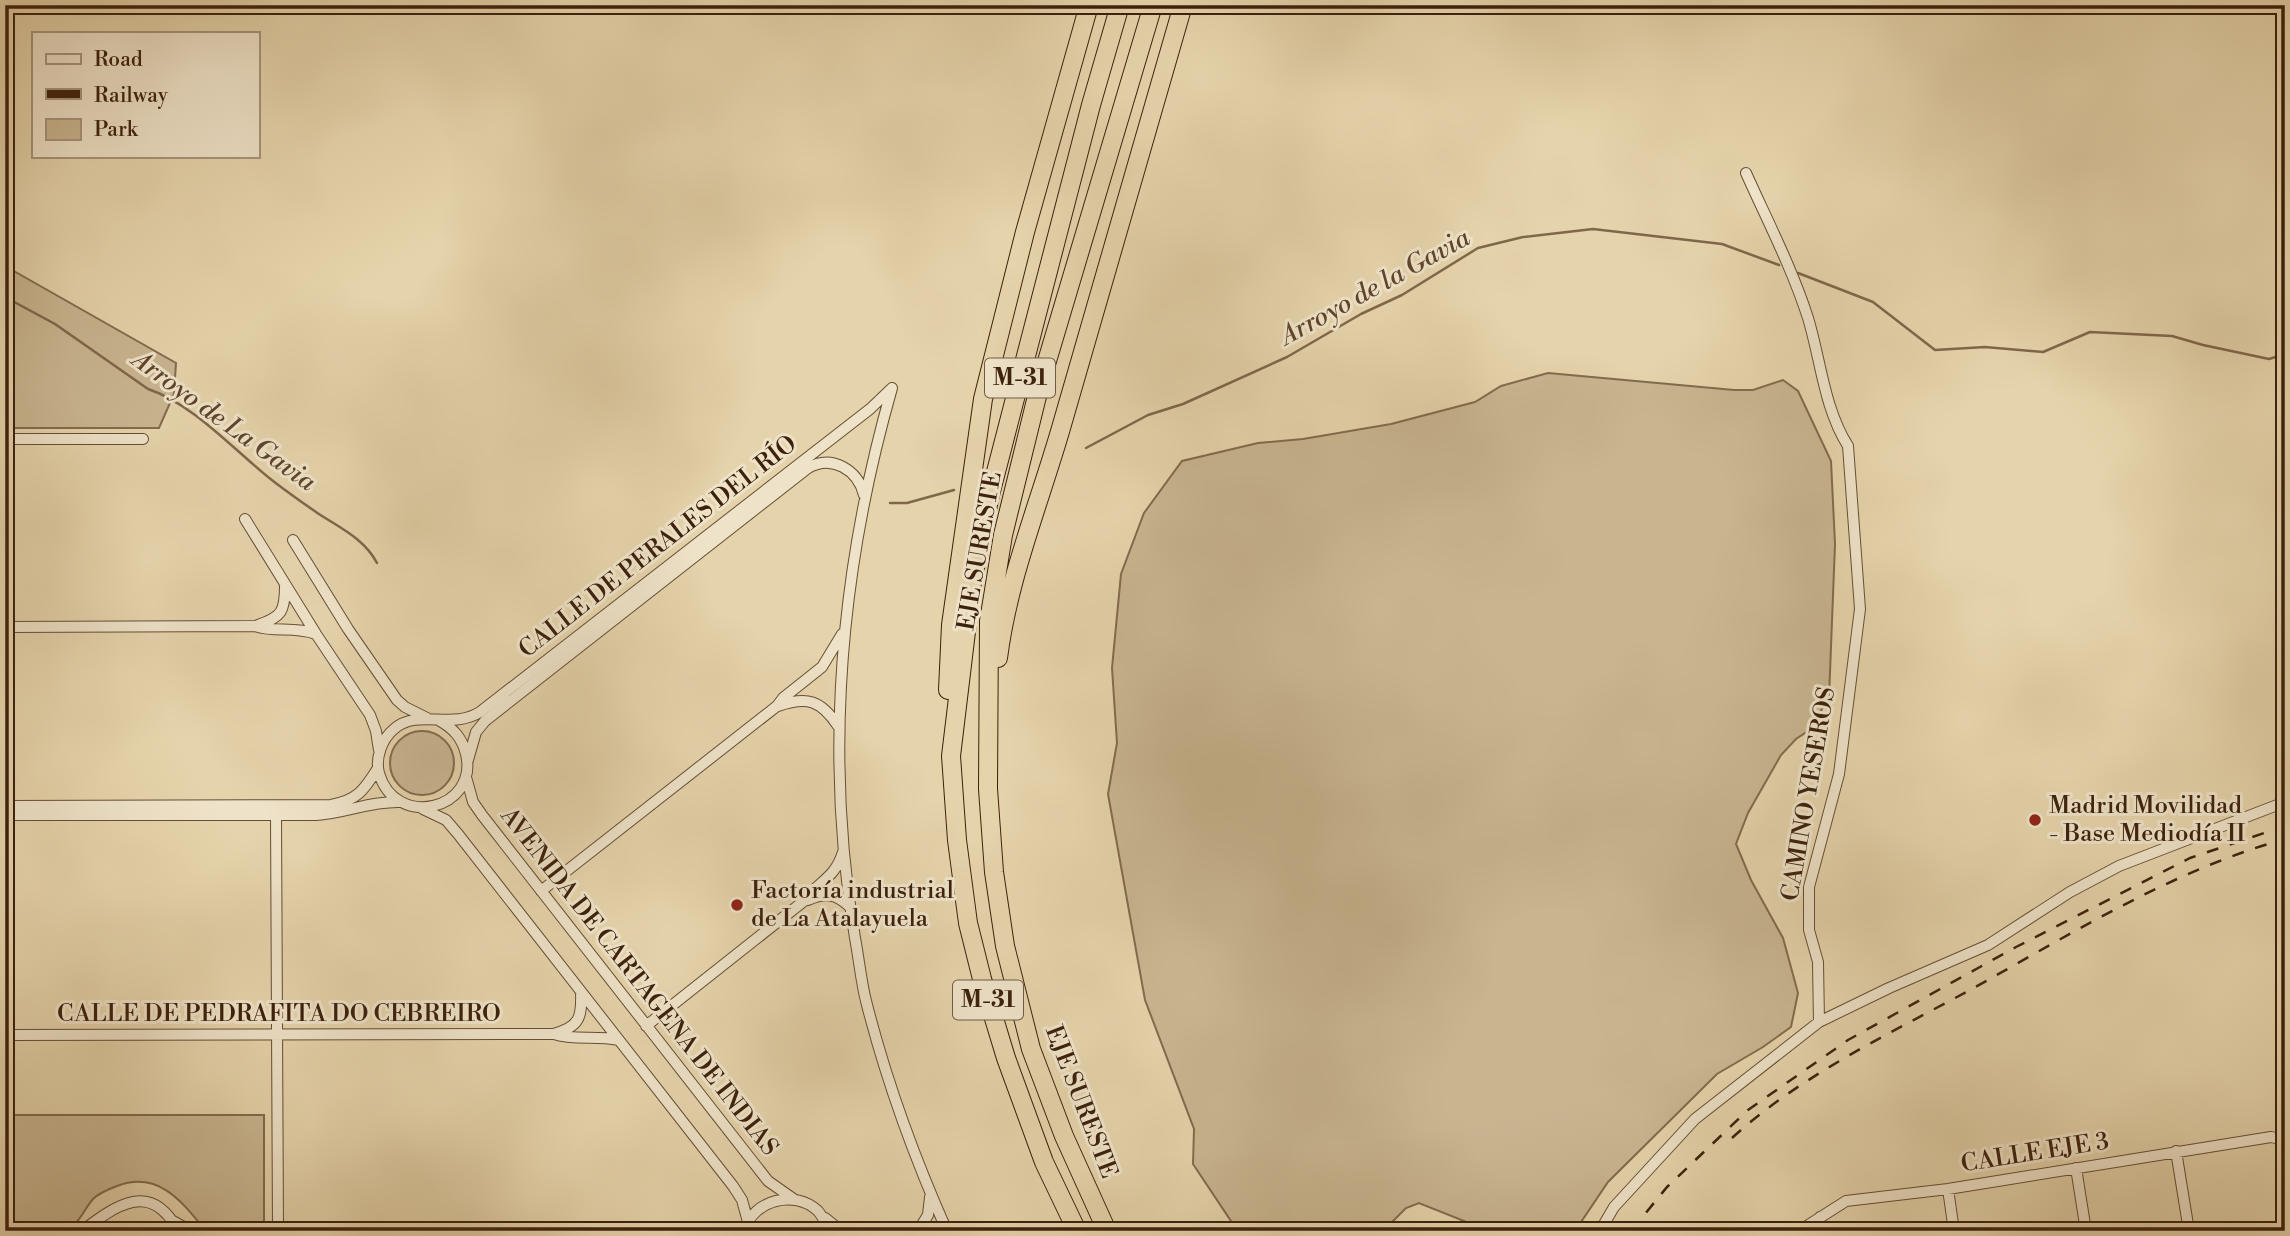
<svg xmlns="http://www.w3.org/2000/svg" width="2290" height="1236" viewBox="0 0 2290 1236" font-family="'Libre Bodoni',serif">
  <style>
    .green { fill: #c8b590; stroke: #826b4e; stroke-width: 2 }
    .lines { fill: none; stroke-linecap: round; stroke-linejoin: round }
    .stream { stroke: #7f674b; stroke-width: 2.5 }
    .minor-casing { stroke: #664e34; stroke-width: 12 }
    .motorway-casing { stroke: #3c210d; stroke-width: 20 }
    .minor { stroke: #eee2c8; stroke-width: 10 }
    .motorway { stroke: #e5d3ab; stroke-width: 18 }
    .rail { stroke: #3c210d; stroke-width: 2.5; stroke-dasharray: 12 12; stroke-linecap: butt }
    .poi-dot { fill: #8f2418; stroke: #eee2c8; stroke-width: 2.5 }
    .labels { text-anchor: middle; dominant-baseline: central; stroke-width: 6; stroke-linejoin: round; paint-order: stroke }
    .shield { fill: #eee2c8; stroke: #715b45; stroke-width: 2 }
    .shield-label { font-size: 23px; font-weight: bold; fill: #3c210d }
    .street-label { font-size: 24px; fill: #3c210d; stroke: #eee2c8 }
    .poi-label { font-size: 24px; fill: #3c210d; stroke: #eee2c8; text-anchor: start }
    .water-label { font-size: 26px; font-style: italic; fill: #5e442c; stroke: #eee2c8 }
  </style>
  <rect width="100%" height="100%" fill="#e5d3ab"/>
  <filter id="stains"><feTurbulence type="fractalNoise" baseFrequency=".00286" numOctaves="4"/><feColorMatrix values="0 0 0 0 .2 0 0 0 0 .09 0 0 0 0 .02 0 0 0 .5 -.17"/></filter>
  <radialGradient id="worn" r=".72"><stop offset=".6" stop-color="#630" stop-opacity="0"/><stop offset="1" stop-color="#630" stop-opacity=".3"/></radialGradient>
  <path class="green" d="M5 266 176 363 174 394 159 428H5Z
    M1548 373 1734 390H1753L1783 380 1798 391 1831 461 1835 544 1829 698 1808 731 1796 739 1781 755 1748 813 1736 844 1751 880 1783 938 1798 993 1791 1027 1763 1047 1717 1074 1608 1182 1575 1231H1489L1419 1203 1406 1208 1383 1231H1263L1233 1224 1193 1164 1194 1129 1145 1000 1108 794 1117 743 1112 668 1121 574 1144 513 1182 461 1258 443 1303 439 1391 424 1475 402 1501 386Z
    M390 763a32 32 0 1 1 64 0a32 32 0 1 1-64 0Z
    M10 1115H264V1221L253 1231H206C182 1202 159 1170 117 1186 109 1189 99 1193 93 1199 84 1209 78 1227 64 1231 51 1234 34 1231 20 1231L10 1221Z"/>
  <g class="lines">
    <path class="stream" d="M1798 273 1873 302 1935 350 1985 347 2043 352 2090 332 2172 336 2203 345 2269 359 2285 354
      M5 297 55 324 148 389C196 405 237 454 277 484 290 494 303 503 316 512 338 527 364 538 377 563
      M1086 448 1148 415 1183 404 1287 357 1361 314 1402 295 1478 248 1523 237 1593 229 1722 244 1779 265
      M890 503H907L954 490"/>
    <defs>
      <path id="minor" d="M1746 173C1767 220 1792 268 1808 318 1821 361 1824 408 1848 446L1860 609 1839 774 1809 887V930L1818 962 1819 1022
        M892 388C841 567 824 754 855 938 859 959 861 981 866 1001 886 1080 914 1157 947 1231
        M5 439H143
        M245 519 316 634 370 715 376 731 379 750
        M293 540 348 629 397 700 405 707 427 718
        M258 625C282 617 285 611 285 586
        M5 627 255 626C274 633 294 626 316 634
        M778 706C807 696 821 700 838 726
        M440 721C454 729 462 738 466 754 479 810 395 830 379 773 375 758 382 739 394 729 418 708 452 730 480 712L870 409 892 388
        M468 760 476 732 485 721 808 468C832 454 858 470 864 495
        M466 777 473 802 482 815 768 1181 795 1200
        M5 806 331 805C358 800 364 790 378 768
        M423 809 446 820 458 834 733 1186 742 1200 748 1222
        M5 815H316C345 813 371 801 400 802
        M276 815 278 1231
        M541 891 777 706 783 698 822 667 842 634
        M808 900C826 892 836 894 850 907
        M646 1026 804 901C819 880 834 880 843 852
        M554 1034C574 1041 597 1035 618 1040
        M5 1035 553 1034C580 1027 582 1017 581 992
        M2176 1151 2189 1231
        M2076 1168 2086 1231
        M1948 1189 1954 1231
        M1820 1217 1822 1231
        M825 1218 841 1231
        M173 1221 191 1231
        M82 1231C115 1206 151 1179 178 1231
        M744 1231C753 1200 794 1189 818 1211 823 1217 826 1224 830 1231
        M918 1231 928 1215 930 1197
        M1600 1231 1614 1207 1695 1119 1819 1022 1889 988 1988 945 2070 892 2119 866 2285 802
        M1799 1231 1846 1201 1948 1189 2271 1137 2285 1140"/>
      <path id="motorway" d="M998 658C1008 579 1039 504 1061 428 1103 287 1143 146 1183 5
        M948 690 951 625 983 399 1025 232 1089 5
        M1077 1231 1044 1162 1006 1058 982 979 968 923 957 840 951 756 972 582 990 495 1091 105 1120 5
        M1107 1231 1064 1136 1031 1049 1005 946 994 872 988 789 989 621 1003 535 1039 388 1153 5"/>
    </defs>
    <use href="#minor" class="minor-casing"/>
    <use href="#motorway" class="motorway-casing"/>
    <use href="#minor" class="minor"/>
    <use href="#motorway" class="motorway"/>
    <path class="rail" d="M1732 1138C1801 1075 1889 1034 1970 990 2071 934 2173 870 2285 839
      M1631 1231 1667 1187 1748 1110 1848 1040 2016 947 2190 858 2285 826"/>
  </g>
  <g class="poi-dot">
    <circle cx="2035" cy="820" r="7"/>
    <circle cx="737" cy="905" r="7"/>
  </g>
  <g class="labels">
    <g class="shield">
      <rect x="985" y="358.5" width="70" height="39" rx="5"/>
      <rect x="953" y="980.5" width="70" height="39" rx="5"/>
    </g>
    <g class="shield-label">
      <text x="1020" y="378">M-31</text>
      <text x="988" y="1000">M-31</text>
    </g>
    <g class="street-label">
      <text transform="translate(658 547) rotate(-38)">CALLE DE PERALES DEL RÍO</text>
      <text transform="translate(980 551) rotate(-80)">EJE SURESTE</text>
      <text transform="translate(1809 794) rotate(-80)">CAMINO YESEROS</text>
      <text transform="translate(639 982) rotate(52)">AVENIDA DE CARTAGENA DE INDIAS</text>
      <text x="279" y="1014">CALLE DE PEDRAFITA DO CEBREIRO</text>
      <text transform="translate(1081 1102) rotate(69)">EJE SURESTE</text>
      <text transform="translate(2035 1153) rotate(-9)">CALLE EJE 3</text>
    </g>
    <g class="poi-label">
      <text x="2049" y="806">Madrid Movilidad<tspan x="2049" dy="28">- Base Mediodía II</tspan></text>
      <text x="751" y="891">Factoría industrial<tspan x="751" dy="28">de La Atalayuela</tspan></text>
    </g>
    <g class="water-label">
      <text transform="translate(1375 287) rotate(-29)">Arroyo de la Gavia</text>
      <text transform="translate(224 421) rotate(36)">Arroyo de La Gavia</text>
    </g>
  </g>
  <rect width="2290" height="1236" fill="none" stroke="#e5d3ab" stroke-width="28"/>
  <rect x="7" y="7" width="2276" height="1222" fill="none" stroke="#3c210d" stroke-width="3.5"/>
  <rect x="14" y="14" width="2262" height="1208" fill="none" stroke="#3c210d" stroke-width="2"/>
  <rect x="32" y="32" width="228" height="126" fill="#eee2c8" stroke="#a7957d" stroke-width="2"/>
  <rect x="46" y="54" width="35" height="10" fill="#eee2c8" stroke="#a7957d" stroke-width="2"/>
  <text x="94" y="66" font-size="21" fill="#3c210d">Road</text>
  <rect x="46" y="89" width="35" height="10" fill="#3c210d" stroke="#a7957d" stroke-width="2"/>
  <text x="94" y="102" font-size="21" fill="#3c210d">Railway</text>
  <rect x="46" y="119" width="35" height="21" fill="#c8b590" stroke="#a7957d" stroke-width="2"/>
  <text x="94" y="136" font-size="21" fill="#3c210d">Park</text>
  <rect width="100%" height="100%" filter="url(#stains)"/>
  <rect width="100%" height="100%" fill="url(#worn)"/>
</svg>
